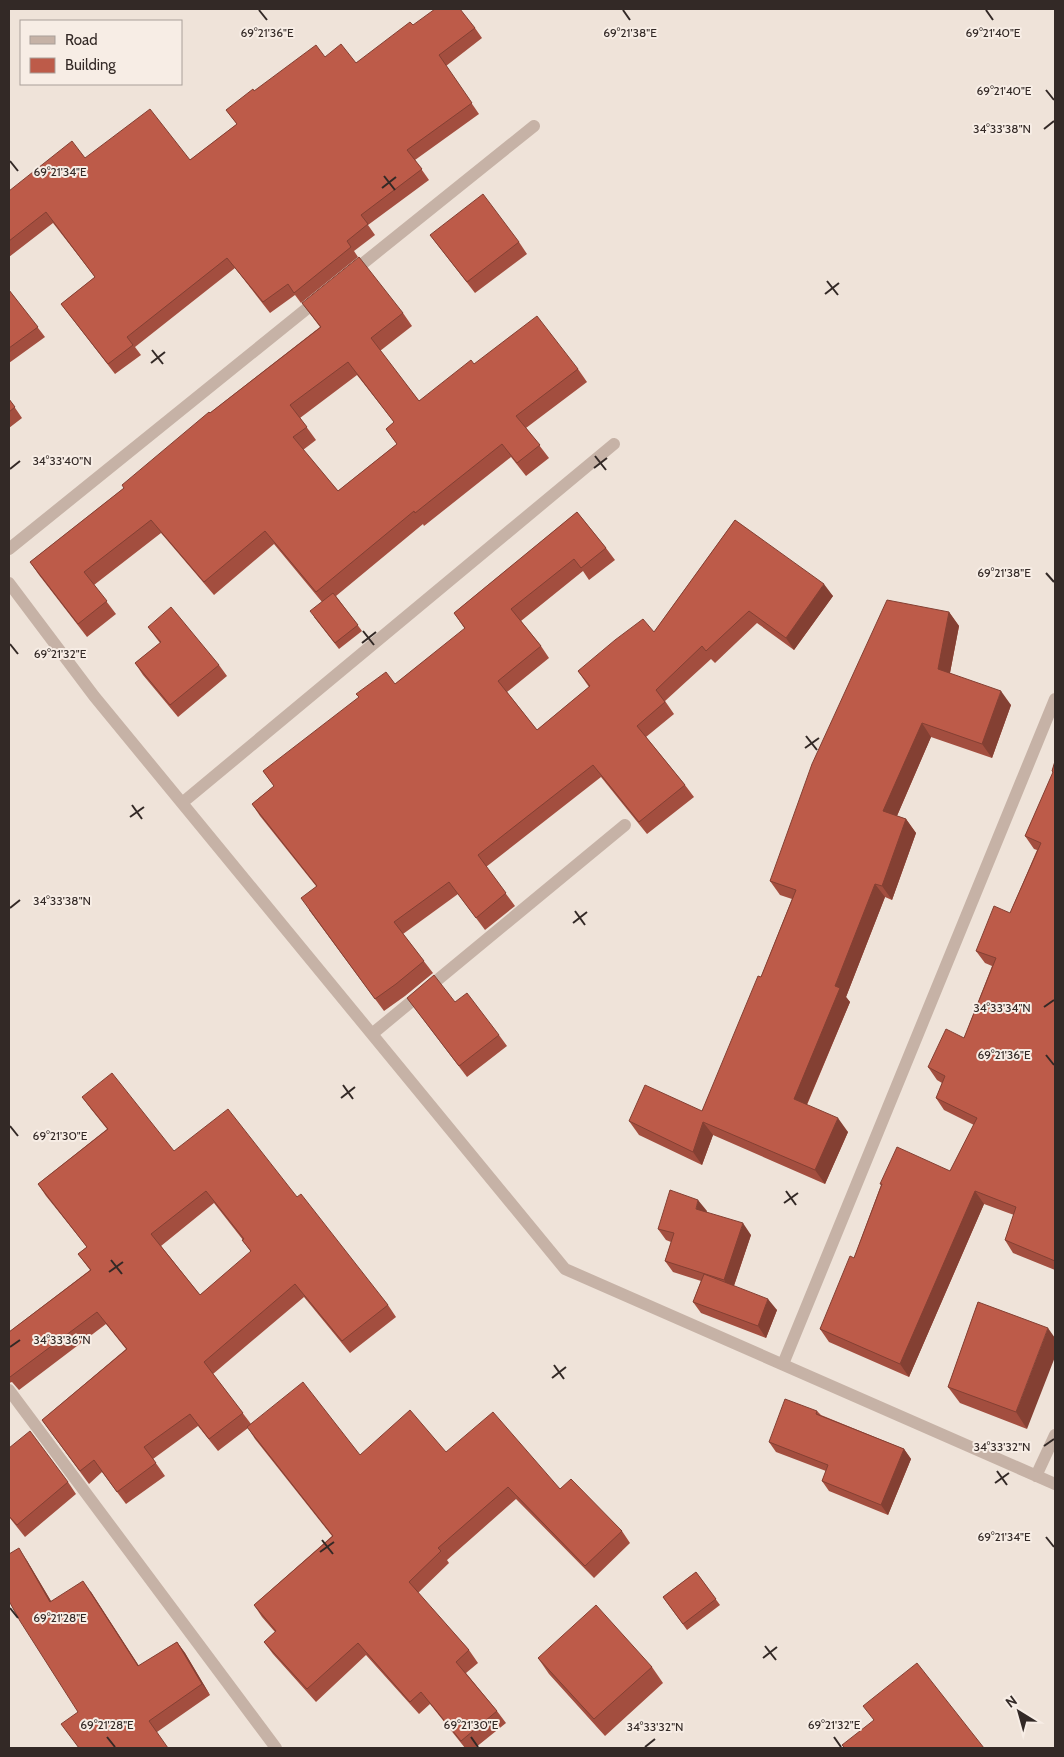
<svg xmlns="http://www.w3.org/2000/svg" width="1064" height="1757" viewBox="0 0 1064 1757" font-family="Cabin,sans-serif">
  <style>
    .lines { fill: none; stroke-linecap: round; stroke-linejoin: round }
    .street { stroke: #c6b2a6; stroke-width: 12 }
    .wall { fill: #a34e3f; fill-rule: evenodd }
    .shaded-wall { fill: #844033 }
    .building { fill: #bd5b49; stroke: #844033; fill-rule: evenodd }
    .ticks { fill: none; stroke: #332926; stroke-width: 2 }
    .ticks-label { font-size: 12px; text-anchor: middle; fill: #332926; stroke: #f7ede5; stroke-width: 4; stroke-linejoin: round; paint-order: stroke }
  </style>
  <rect width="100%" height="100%" fill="#efe3d9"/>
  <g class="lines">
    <path class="street" d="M351 273 534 126
      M9 549 320 298
      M9 583 94 696 565 1269 1055 1484
      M182 803 614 444
      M372 1034 625 825
      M783 1364 1055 699
      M9 1390 276 1748
      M1036 1476 1055 1435"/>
  </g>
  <path class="wall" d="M413 25 475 28 482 38 446 66 479 114 415 160 429 180 368 225 375 235 354 251 358 257 301 303 295 295 270 313 235 268 135 347 141 355 115 374 61 304 95 277 53 223 9 257V191L85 158 190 160 237 124 226 110 254 91 325 57 356 63Z
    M430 235 519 242 527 254 475 293Z
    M9 290 45 337 9 363Z
    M302 303 403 313 412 326 380 351 419 401 474 364 578 369 587 382 526 428 549 458 526 476 511 457 424 526 423 524 336 596 362 631 339 649 314 617 322 602 274 544 214 595 161 533 94 585 116 614 87 637 39 575 30 562 124 488 210 413 320 327ZM357 375 394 422 386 429 397 444 338 491 303 450 316 440 300 418Z
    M9 399 22 418 9 428Z
    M577 512 606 548 615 560 589 580 583 571 521 621 541 646 549 658 507 692 537 730 589 687 578 671 654 632 735 520 833 596 794 650 757 623 715 663 711 659 665 701 674 714 646 737 685 785 694 797 647 834 601 777 486 867 515 906 485 930 458 894 403 934 433 973 405 996 384 1011 309 910 316 886 260 816 252 804 274 786 263 771 395 684 465 629 454 613Z
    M949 612 959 626 950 673 1011 705 992 758 931 737 897 816 906 819 916 833 892 900 885 897 846 997 850 1002 807 1105 848 1132 825 1184 713 1135 702 1165 639 1135 629 1121 702 1111 761 977 792 899 780 895 770 881Z
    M148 627 219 665 227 676 178 717 143 675 135 663 160 643Z
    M1055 761V1270L1013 1253 1005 1240 1014 1215 984 1204 909 1377 829 1342 820 1329 854 1258 881 1185 880 1184 950 1171 974 1125 944 1110 936 1098 942 1083 937 1080 928 1067 964 1038 992 966 985 963 976 951 1010 913 1037 850 1034 849 1025 836 1053 773 1052 771Z
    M407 998 455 1002 499 1035 507 1046 467 1077Z
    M82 1097 174 1151 297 1197 388 1305 396 1317 350 1353 304 1297 213 1374 251 1424 360 1455 446 1452 560 1489 622 1531 630 1543 594 1578 516 1499 447 1560 449 1563 418 1593 469 1650 478 1663 466 1673 497 1711 506 1723 475 1748H465L430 1704 419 1714 366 1655 316 1702 273 1654 264 1642 275 1632 262 1617 254 1605 332 1536 255 1439 248 1428 218 1451 198 1426 153 1459 165 1476 126 1504 102 1472 89 1484 42 1420 126 1349 106 1324 19 1390 12 1382 9 1383V1332L90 1270 78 1254 87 1247 46 1196 38 1184 107 1129 91 1109ZM214 1203 243 1240H242L251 1252 200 1295 161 1246Z
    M707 1211 706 1212 751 1235 734 1286 777 1310 766 1338 701 1313 693 1302 701 1281 673 1272 665 1261 671 1242 666 1240 658 1229Z
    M978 1302 1027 1429 960 1403 948 1387Z
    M817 1411 821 1415 904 1449 911 1459 888 1515 829 1491 822 1481 826 1471 776 1452 769 1442Z
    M9 1448 68 1482 76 1494 25 1537 9 1517Z
    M26 1559 51 1601 91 1592 139 1666 177 1642 185 1653 210 1695 157 1732 78 1712Z
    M696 1572 720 1605 687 1630 663 1597Z
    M538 1658 652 1667 663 1683 605 1736 549 1674Z"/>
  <path class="shaded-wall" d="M824 584 833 596 794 650 786 638Z
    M949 612 959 626 948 683 938 669Z
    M1001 691 1011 705 992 758 982 744Z
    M922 723 931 737 893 825 883 811Z
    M906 819 916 833 892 900 882 886Z
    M875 884 885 897 846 997 850 1002 803 1113 794 1099 835 986Z
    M838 1118 848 1132 825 1184 815 1170Z
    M703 1122 713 1135 702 1165 693 1152Z
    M975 1191 984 1204 909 1377 900 1364Z
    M698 1200 707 1211 704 1220 696 1209Z
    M743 1223 751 1235 732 1291 724 1280Z
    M768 1299 777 1310 766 1338 758 1326Z
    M1048 1328 1055 1338V1357L1027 1429 1016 1412Z
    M904 1449 911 1459 888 1515 881 1505Z
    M19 1548 26 1559 58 1613 50 1602Z
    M83 1581 91 1592 146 1677 138 1666Z
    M177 1642 185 1653 210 1695 202 1684Z"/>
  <path class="building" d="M435 9H460L475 28 439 55 472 103 407 150 422 169 361 215 368 224 347 241 351 247 294 293 288 284 263 302 227 258 127 337 133 345 108 364 61 304 95 277 46 212 9 241V191L72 141 85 158 150 109 190 160 237 124 226 110 253 89 254 91 316 45 325 57 341 44 356 63 410 22 413 25Z
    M483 194 519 242 467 282 430 235Z
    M359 257 403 313 371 338 419 401 471 360 474 364 537 316 578 369 516 416 540 445 517 463 502 444 415 513 414 511 316 592 265 531 204 582 151 520 84 572 107 601 78 624 30 562 124 488 122 485 209 412 210 413 321 327 302 303ZM348 362 394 422 386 429 397 444 338 491 293 437 307 427 290 405Z
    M9 290 38 327 9 348Z
    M9 399 15 407 9 412Z
    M577 512 606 548 581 568 574 559 511 609 541 646 498 681 537 730 590 686 578 671 615 640 643 619 654 632 735 520 824 584 786 638 749 611 706 651 702 646 656 690 665 702 637 726 685 785 639 822 593 765 478 855 506 893 476 918 449 882 394 922 424 961 396 984 375 999 301 898 317 886 252 804 274 786 263 771 359 697 356 694 386 672 395 684 465 628 454 613Z
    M333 593 358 625 335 643 310 611Z
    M887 600 949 612 938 669 1001 691 982 744 922 723 883 811 906 819 882 886 875 884 835 986 840 988 794 1099 838 1118 815 1170 703 1122 693 1152 629 1121 645 1085 702 1111 758 976 761 977 796 890 770 881 812 764Z
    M171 607 219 665 170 705 135 663 161 642 148 627Z
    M1055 761V1261L1005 1240 1016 1207 975 1191 900 1364 820 1329 850 1256 854 1258 882 1184H880L897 1147 950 1171 977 1118 936 1098 945 1076 928 1067 946 1029 964 1038 996 958 976 951 994 906 1010 913 1041 843 1025 836 1053 772 1052 771Z
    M434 975 455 1002 467 993 499 1035 459 1066 407 998Z
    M112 1073 174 1151 228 1109 297 1197 301 1194 388 1305 342 1341 295 1284 204 1362 243 1413 209 1439 190 1414 144 1447 156 1463 117 1492 94 1460 80 1471 42 1420 127 1349 97 1312 10 1377 9 1376V1332L91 1270 78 1254 87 1247 38 1184 108 1129 82 1097ZM206 1191 244 1239 242 1240 251 1251 200 1295 151 1234Z
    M670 1190 698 1200 696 1209 743 1223 724 1280 665 1261 674 1233 658 1229Z
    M704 1274 768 1299 758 1326 693 1302Z
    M978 1302 1048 1328 1016 1412 948 1387Z
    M303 1382 360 1455 410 1410 446 1452 493 1412 560 1489 571 1479 622 1531 585 1566 508 1487 438 1548 441 1551 409 1582 469 1650 456 1662 497 1711 461 1741 421 1692 410 1702 358 1643 307 1689 264 1642 276 1631 254 1605 333 1536 247 1427Z
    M785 1399 817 1411 816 1414 904 1449 881 1505 822 1481 828 1465 769 1442Z
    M30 1431 68 1482 17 1525 9 1516V1448Z
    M19 1548 50 1602 83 1581 138 1666 177 1642 202 1684 149 1721 168 1748H79L61 1724 78 1712 20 1621 9 1601V1554Z
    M696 1572 716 1599 683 1624 663 1597Z
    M596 1605 652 1667 594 1719 538 1658Z
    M917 1663 984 1748H845L842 1745 874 1720 863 1706Z"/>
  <path class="ticks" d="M259 10 267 20M623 10 630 20M986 10 993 20M1046 90 1054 100M1044 129 1054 121M10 161 18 171M384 176 395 190M382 188 396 177M827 281 838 295M825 294 839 283M152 350 163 364M151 363 165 352M595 456 606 470M594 468 607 458M10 469 20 461M1046 573 1054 582M363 631 374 645M362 643 376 632M10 644 18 654M806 736 817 750M805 748 819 738M132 805 142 819M130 817 144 807M10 908 20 900M575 911 585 925M573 923 587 912M1044 1007 1054 1000M1046 1055 1054 1065M343 1085 353 1099M341 1098 355 1087M10 1126 18 1136M786 1191 796 1205M784 1203 798 1193M111 1260 122 1274M109 1272 123 1262M10 1347 20 1340M554 1365 564 1379M552 1378 566 1367M1044 1446 1054 1439M997 1471 1007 1485M995 1483 1009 1473M1046 1537 1054 1547M322 1540 333 1554M320 1552 334 1542M10 1608 18 1618M765 1646 776 1660M763 1658 777 1647M107 1737 115 1747M471 1737 478 1747M834 1737 841 1747M645 1747 655 1739"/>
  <g class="ticks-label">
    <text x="267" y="37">69°21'36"E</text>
    <text x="630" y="37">69°21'38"E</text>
    <text x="993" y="37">69°21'40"E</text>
    <text x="1004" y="95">69°21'40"E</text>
    <text x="1002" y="133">34°33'38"N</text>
    <text x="60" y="176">69°21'34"E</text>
    <text x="62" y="465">34°33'40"N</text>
    <text x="1004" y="577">69°21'38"E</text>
    <text x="60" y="658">69°21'32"E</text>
    <text x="62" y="905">34°33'38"N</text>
    <text x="1002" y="1012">34°33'34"N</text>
    <text x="1004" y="1059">69°21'36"E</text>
    <text x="60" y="1140">69°21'30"E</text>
    <text x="62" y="1344">34°33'36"N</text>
    <text x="1002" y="1451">34°33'32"N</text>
    <text x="1004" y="1541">69°21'34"E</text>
    <text x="60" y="1622">69°21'28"E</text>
    <text x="107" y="1729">69°21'28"E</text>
    <text x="471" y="1729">69°21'30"E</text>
    <text x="834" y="1729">69°21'32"E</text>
    <text x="655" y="1731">34°33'32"N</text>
  </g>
  <rect width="1064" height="1757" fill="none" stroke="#332926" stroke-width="20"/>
  <rect x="20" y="20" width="162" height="65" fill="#f7ede5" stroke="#a99f99"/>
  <rect x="30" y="36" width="25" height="8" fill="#c6b2a6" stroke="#a99f99"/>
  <text x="65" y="45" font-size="15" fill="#332926">Road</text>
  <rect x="30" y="58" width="25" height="15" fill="#bd5b49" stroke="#a99f99"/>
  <text x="65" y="70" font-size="15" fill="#332926">Building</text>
  <g transform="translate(1019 1712) rotate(323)" stroke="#f7ede5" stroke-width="4" paint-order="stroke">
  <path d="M0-4L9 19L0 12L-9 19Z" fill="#332926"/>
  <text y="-8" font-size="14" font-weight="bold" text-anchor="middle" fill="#332926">N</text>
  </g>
</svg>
